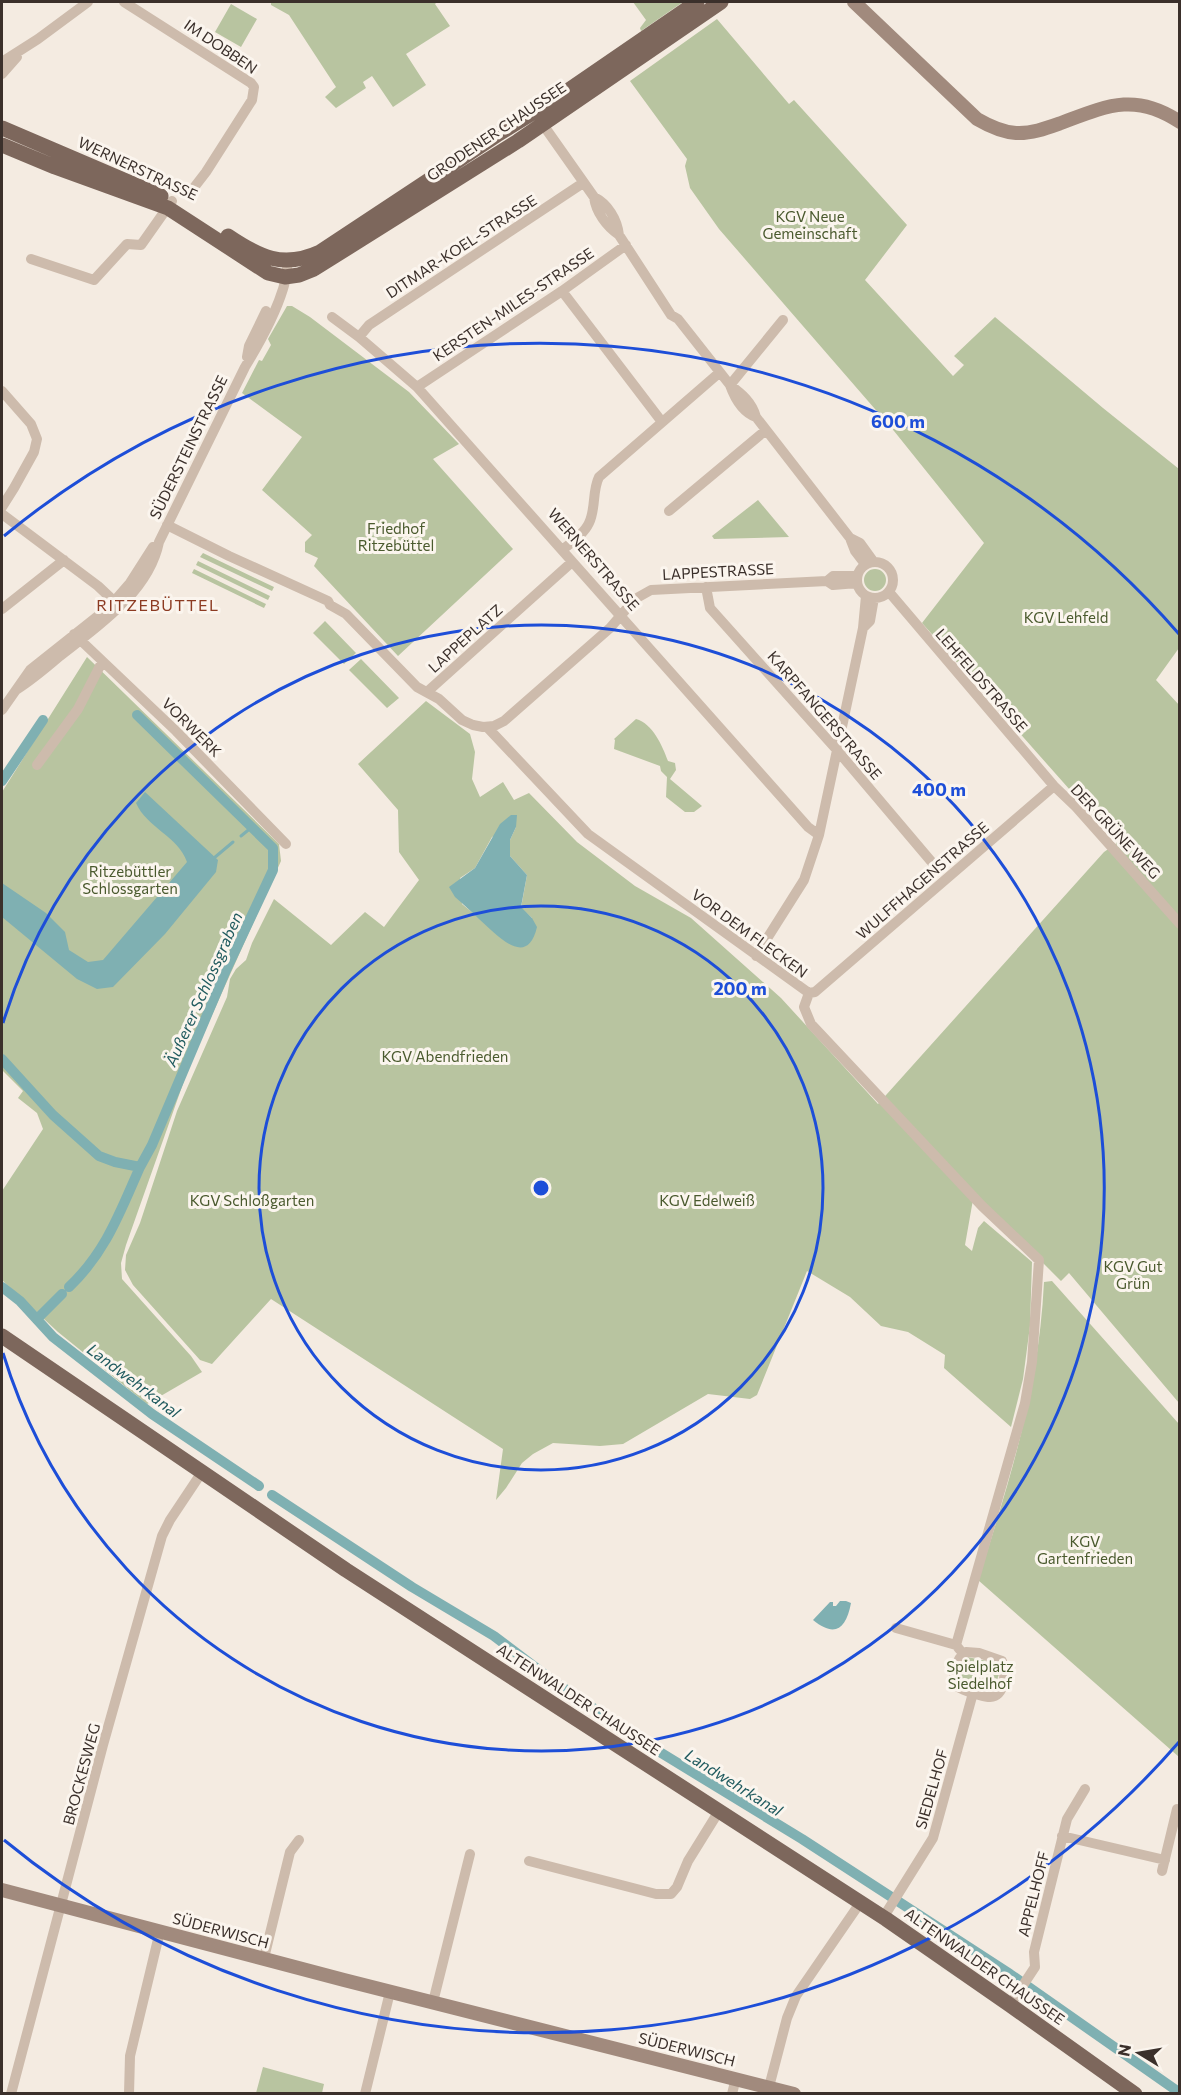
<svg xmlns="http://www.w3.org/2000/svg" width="1181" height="2095" viewBox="0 0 1181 2095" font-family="Commissioner,sans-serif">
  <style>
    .green { fill: #b8c4a0; fill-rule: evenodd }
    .water { fill: #7fb0b2 }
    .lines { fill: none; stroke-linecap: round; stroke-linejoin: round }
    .stream { stroke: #7fb0b2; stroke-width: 3 }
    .canal { stroke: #7fb0b2; stroke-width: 10 }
    .street-tunnel { stroke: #cfc6bd; stroke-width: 10; stroke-dasharray: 10 5; stroke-linecap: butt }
    .street { stroke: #cdbbac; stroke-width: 10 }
    .secondary { stroke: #a18a7d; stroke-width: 14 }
    .primary { stroke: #7d675c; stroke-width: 15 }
    .ring { fill: none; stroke: #1d4ed8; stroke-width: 3 }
    .labels { text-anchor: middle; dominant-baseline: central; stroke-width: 6; stroke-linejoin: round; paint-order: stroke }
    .street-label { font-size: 15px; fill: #3b302b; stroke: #fbf5ee }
    .park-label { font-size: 15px; fill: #4a5a2e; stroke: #fbf5ee }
    .neighbourhood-label { font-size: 16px; letter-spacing: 1.5px; fill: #8c3b22; stroke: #fbf5ee }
    .water-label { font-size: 16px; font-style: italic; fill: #1f5a5e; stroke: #fbf5ee }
    .centre { fill: #1d4ed8; stroke: #fbf5ee; stroke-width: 3 }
    .ring-label { font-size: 18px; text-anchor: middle; font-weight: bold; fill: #1d4ed8; stroke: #fbf5ee; stroke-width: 6; stroke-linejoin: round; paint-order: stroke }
  </style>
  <rect width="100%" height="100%" fill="#f4ebe1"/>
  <path class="green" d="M271 2H437L435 4 450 26 406 54 426 85 393 107 372 76 363 82 366 88 336 108 325 97 336 87 289 15 271 5Z
    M633 2H683L641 31 640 28 646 20Z
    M231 4 257 19 241 47 215 32Z
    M717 19 789 104 794 100 907 225 865 280 953 376 964 365 954 356 995 317 1103 408 1179 469V648L1156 680 1180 706 1179 1403 1069 1273 1061 1281 974 1194 965 1245 972 1251 978 1228 984 1221 1032 1262 1030 1326 1023 1379 1011 1427 944 1368 945 1355 908 1332 881 1326 850 1297 807 1271 757 1395 750 1399 708 1394 623 1444 600 1446 553 1443 533 1454 522 1463 506 1488 496 1500 503 1449 271 1299 212 1364 200 1360 133 1285 125 1270 126 1255 140 1223 177 1111 227 997 230 979 236 969 246 960 252 943 274 899 331 945 365 912 384 927 419 880 399 852 398 810 358 764 426 701 470 734 475 752 472 779 480 797 503 782 514 800 529 793 577 842 635 886 691 918 781 998 878 1104 1104 852 1117 843 922 623 984 543 894 431 719 229 690 188 685 166 687 159 630 81ZM516 827 510 840V856L527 875 521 908 532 918H479L462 904 460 878 475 868 492 837Z
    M287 306H292L310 317 409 392 459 444 433 459 513 549 398 656 314 566 318 558 305 552V542L312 535 262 490 302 437 242 393 259 360 262 361 271 345 268 339Z
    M758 500 789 537 714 539 712 536Z
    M203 553 274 587 272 591 200 557Z
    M198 561 270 596 268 600 196 565Z
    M864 580a11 11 0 1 1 22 0a11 11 0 1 1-22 0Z
    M194 569 266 604 264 608 192 573Z
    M325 621 356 653 344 664 313 633Z
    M87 657 279 844 281 861 190 1064 126 1245 121 1263 122 1279 191 1356 202 1372 147 1404 58 1332 2 1280V1191L43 1129 37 1113 18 1098 23 1091 2 1070V792Z
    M361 659 399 698 387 708 349 670Z
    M636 719C653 724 662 745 668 761L675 763 676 770 670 779 702 806 694 812H685L666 797 667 777 661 771 660 766 614 749 615 740 614 739Z
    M1052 1281 1179 1424V1757L978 1580C1010 1481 1039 1387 1044 1282Z
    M967 1657 992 1662 1001 1669 994 1688 988 1693C974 1690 957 1688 961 1671 962 1665 963 1662 967 1657Z
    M263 2067 324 2084 322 2093H256Z"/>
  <path class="water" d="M145 792 218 860 216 872 165 934 113 987 97 989 77 979 2 917V883L46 913 65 932 69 950 88 962 103 960 187 862C178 836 147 828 136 803Z
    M511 815H517L516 827 510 840V856L527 875 521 907 532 918 537 927C527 970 496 934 479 919 471 911 463 904 455 897L449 887 475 868 500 824Z
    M840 1601H846L851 1603C846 1629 835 1638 813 1620L830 1602H833V1606H836Z"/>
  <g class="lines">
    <path class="stream" d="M241 836 252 827
      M214 858 233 842"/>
    <path class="canal" d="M137 715 273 848V870L226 970 152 1145 140 1167
      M2 781 43 720
      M2 1059 53 1115 99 1156 115 1162 140 1167C120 1212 106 1252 69 1287
      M2 1287 20 1301 53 1337 152 1414 259 1486
      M37 1319 62 1294
      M272 1495 412 1587 494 1636 556 1683 645 1743 802 1839 1010 1974 1180 2093"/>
    <path class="street-tunnel" d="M930 860 939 870"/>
    <path class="street" d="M124 2 251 83 254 87 252 100 206 172 189 194
      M2 62 38 39 88 2
      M2 74 17 57
      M539 119 594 197C608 204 617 219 619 235
      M594 197C596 212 606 226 619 235L671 315 678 319 730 385C742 394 752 402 756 417L850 538 855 551 865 564
      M31 259 94 280 127 244 141 245 172 201
      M562 291 662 422
      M332 317 359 337 417 387 808 827 819 835
      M359 337 369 325 583 183
      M247 357 249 346 266 311
      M730 385 783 320
      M730 385C735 399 742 412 756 417
      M417 387 562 291 626 245
      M2 391 31 424 37 439 34 452 14 488 2 507
      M669 511 766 430
      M2 514 98 586 117 604
      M167 525 229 556 328 601 330 605 346 614 417 687 439 699 462 720 473 725 483 727 494 726 504 721 610 628 635 599 651 590 827 581 833 585 857 583
      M850 538 860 543 873 561
      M562 550C571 543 584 534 589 523 596 509 592 491 599 477L719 373
      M857 580a18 18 0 1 1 36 0a18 18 0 1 1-36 0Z
      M827 581 833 576H857
      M706 587 710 608 836 749 930 860
      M889 592 1054 786 1076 807 1180 924
      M2 609 64 560
      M863 628 870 621 874 598
      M74 634 176 731 286 844
      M16 690C32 680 46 668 60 656 98 626 149 592 159 542L245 367C259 344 275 315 283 289 286 280 287 269 288 260
      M427 692 572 562
      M2 710 30 670 98 616 117 598 130 583 153 547
      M487 727 588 834 809 993
      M37 765 78 709 102 662
      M756 956 804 880 819 835 863 628 866 596
      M809 993 804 1007 811 1024 982 1206 1039 1260 1032 1362 1025 1403 956 1645
      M809 993 815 992 1054 786
      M896 1628 956 1645 960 1650
      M966 1652 979 1653 1002 1661C1006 1671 1006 1696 990 1697 985 1697 977 1694 972 1693 967 1691 959 1689 955 1685 952 1680 954 1673 956 1667 958 1660 960 1656 966 1652Z
      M1062 1836 1165 1860
      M529 1861 656 1894H671L677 1887 688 1861 719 1811
      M1162 1871 1177 1809
      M883 1918 933 1838 973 1693
      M264 1958 290 1852 299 1840
      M433 2002 470 1854
      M1010 2005 1035 1967 1034 1952 1067 1819 1085 1789
      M769 2087 787 2018 796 1996 860 1903
      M11 2094 103 1745 162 1536 170 1520 202 1472
      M129 2094 130 2056 160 1931
      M365 2094 390 1992
      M732 2094 736 2078"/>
    <path class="secondary" d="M854 2 977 119C989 126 1001 132 1016 133 1031 134 1047 128 1061 123 1106 106 1135 92 1180 122
      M2 1890 344 1980 794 2094"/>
    <path class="primary" d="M2 128 161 196
      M2 145 55 167 168 208 268 273 285 277 299 275 314 269 518 141 721 2
      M228 236C259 257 283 269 320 252L497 135 563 94 697 2
      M2 1336 346 1570 886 1919 1010 2005 1135 2094"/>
  </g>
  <g class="ring">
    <circle cx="541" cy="1188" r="282"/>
    <path d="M3 1023A563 563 0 1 1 3 1353"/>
    <path d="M1179 1742A845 845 0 0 1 4 1840M4 536A845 845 0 0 1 1179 634"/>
  </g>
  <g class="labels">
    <g class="street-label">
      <text transform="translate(221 46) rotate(34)">IM DOBBEN</text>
      <text transform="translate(496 131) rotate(-34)">GRODENER CHAUSSEE</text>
      <text transform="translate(138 168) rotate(25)">WERNERSTRASSE</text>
      <text transform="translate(461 246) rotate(-33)">DITMAR-KOEL-STRASSE</text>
      <text transform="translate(513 304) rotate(-34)">KERSTEN-MILES-STRASSE</text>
      <text transform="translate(188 447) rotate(-64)">SÜDERSTEINSTRASSE</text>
      <text transform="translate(594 559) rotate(49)">WERNERSTRASSE</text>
      <text transform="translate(718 571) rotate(-3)">LAPPESTRASSE</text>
      <text transform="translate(465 638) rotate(-42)">LAPPEPLATZ</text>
      <text transform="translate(982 680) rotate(49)">LEHFELDSTRASSE</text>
      <text transform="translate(825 715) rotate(49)">KARPFANGERSTRASSE</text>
      <text transform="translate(192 727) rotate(45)">VORWERK</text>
      <text transform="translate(1116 831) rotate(47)">DER GRÜNE WEG</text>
      <text transform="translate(922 880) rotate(-41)">WULFFHAGENSTRASSE</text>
      <text transform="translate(750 933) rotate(36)">VOR DEM FLECKEN</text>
      <text transform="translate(579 1699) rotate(33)">ALTENWALDER CHAUSSEE</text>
      <text transform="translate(81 1774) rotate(-75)">BROCKESWEG</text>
      <text transform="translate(931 1789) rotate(-74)">SIEDELHOF</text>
      <text transform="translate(1033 1894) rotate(-76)">APPELHOFF</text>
      <text transform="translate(221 1930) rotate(15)">SÜDERWISCH</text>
      <text transform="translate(985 1966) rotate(35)">ALTENWALDER CHAUSSEE</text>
      <text transform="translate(687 2049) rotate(14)">SÜDERWISCH</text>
    </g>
    <g class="park-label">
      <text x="810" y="216">KGV Neue<tspan x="810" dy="17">Gemeinschaft</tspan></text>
      <text x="396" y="528">Friedhof<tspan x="396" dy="17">Ritzebüttel</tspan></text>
      <text x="1066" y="617">KGV Lehfeld</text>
      <text x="130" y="871">Ritzebüttler<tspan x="130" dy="17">Schlossgarten</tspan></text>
      <text x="445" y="1056">KGV Abendfrieden</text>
      <text x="252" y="1200">KGV Schloßgarten</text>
      <text x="707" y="1200">KGV Edelweiß</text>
      <text x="1133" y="1266">KGV Gut<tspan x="1133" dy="17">Grün</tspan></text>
      <text x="1085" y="1541">KGV<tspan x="1085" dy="17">Gartenfrieden</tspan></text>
      <text x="980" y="1666">Spielplatz<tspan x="980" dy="17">Siedelhof</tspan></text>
    </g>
    <g class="neighbourhood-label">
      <text x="158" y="604">RITZEBÜTTEL</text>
    </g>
    <g class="water-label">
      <text transform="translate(203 989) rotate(-66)">Äußerer Schlossgraben</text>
      <text transform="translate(134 1380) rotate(37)">Landwehrkanal</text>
      <text transform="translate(734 1782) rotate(32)">Landwehrkanal</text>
    </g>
  </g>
  <circle cx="541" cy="1188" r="9" class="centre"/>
  <g class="ring-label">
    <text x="898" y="428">600 m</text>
    <text x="939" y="796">400 m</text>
    <text x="740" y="995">200 m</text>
  </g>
  <rect width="1181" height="2095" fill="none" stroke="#3b302b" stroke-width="6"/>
  <g transform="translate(1139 2053) rotate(281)" stroke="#fbf5ee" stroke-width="4.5" paint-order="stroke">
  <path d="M0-4.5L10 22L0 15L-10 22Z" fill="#3b302b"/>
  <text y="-9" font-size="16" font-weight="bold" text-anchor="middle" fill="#3b302b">N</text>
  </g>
</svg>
